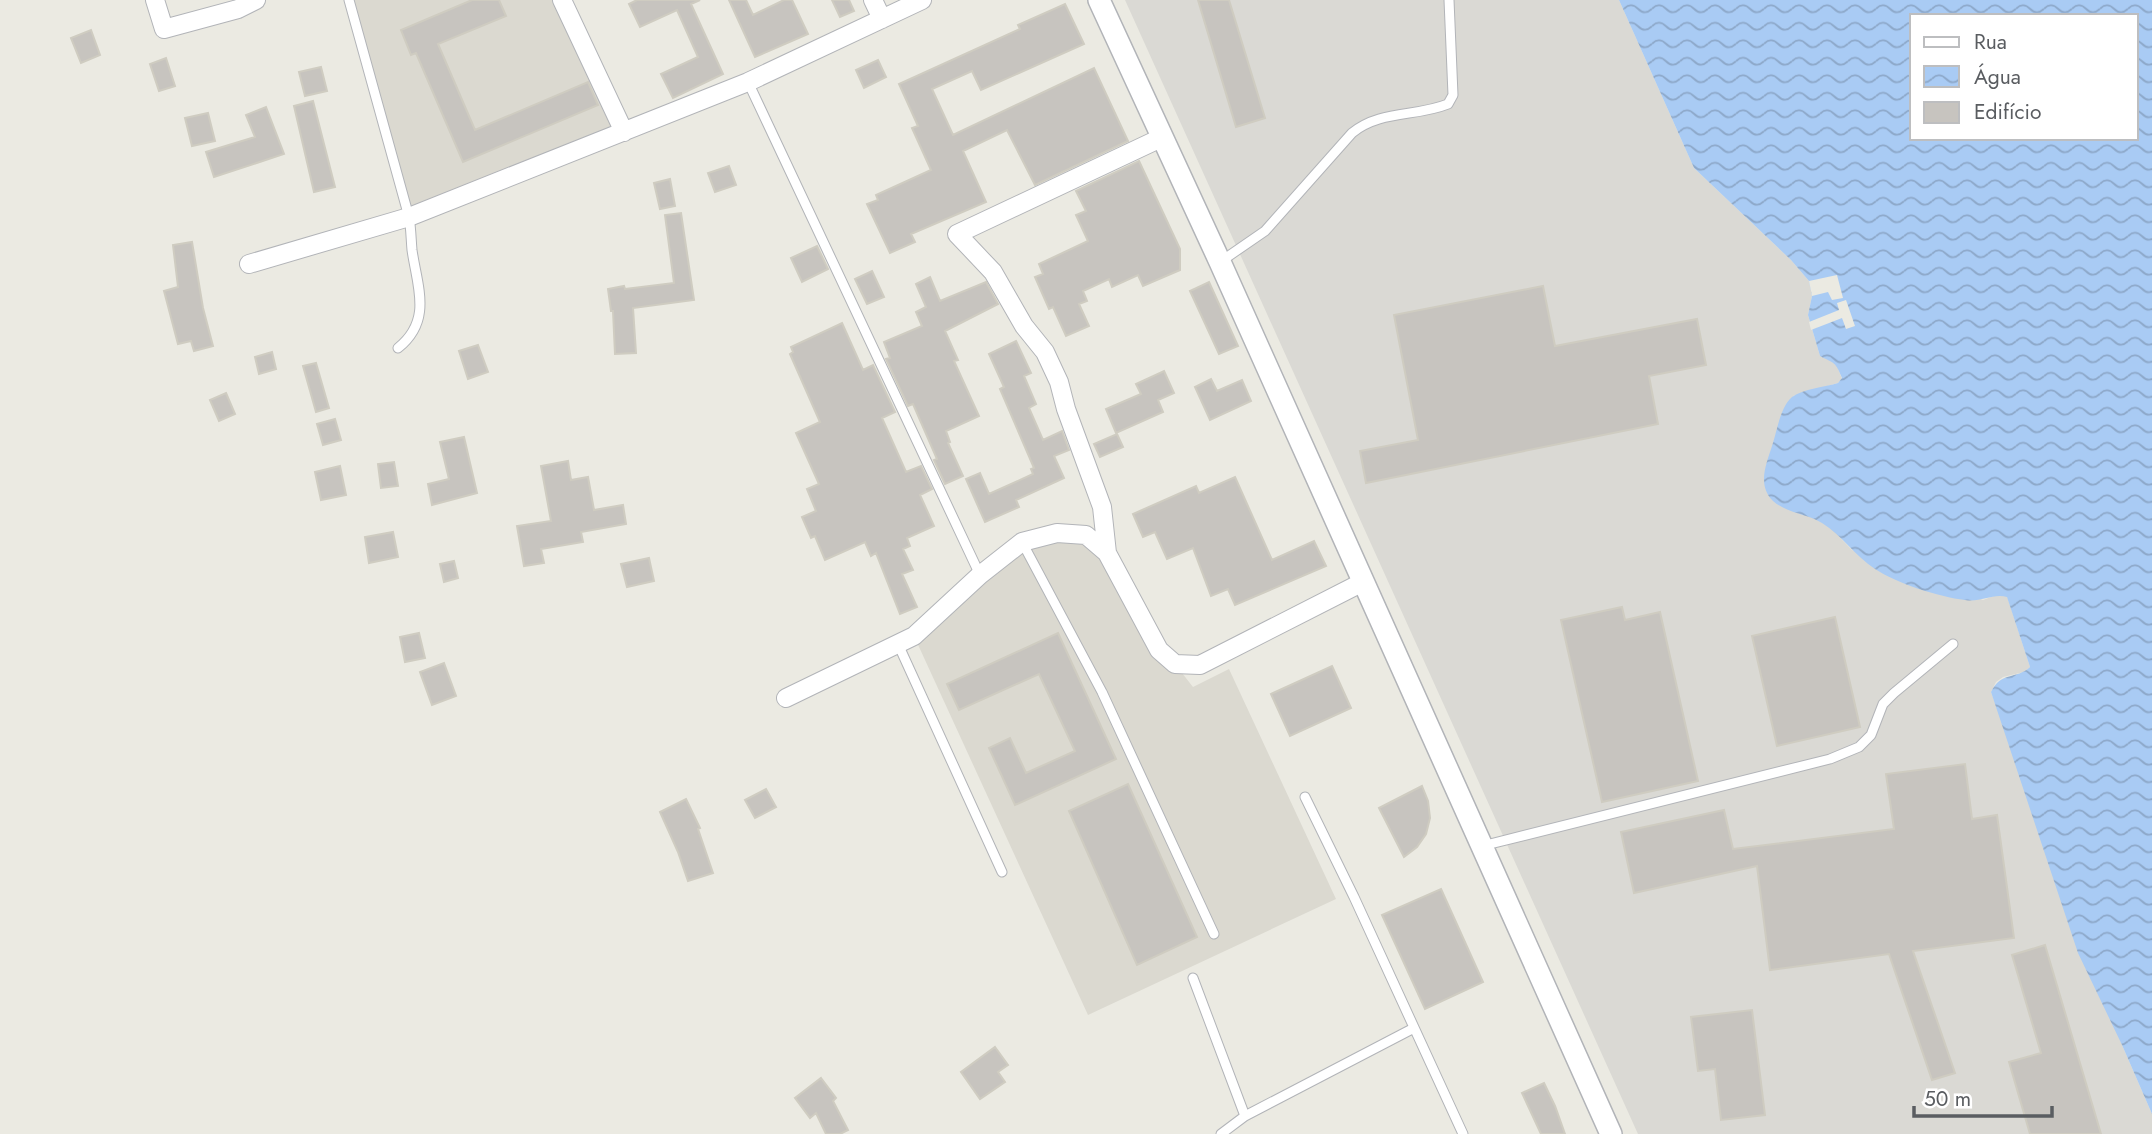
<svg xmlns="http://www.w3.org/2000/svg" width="2152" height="1134" viewBox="0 0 2152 1134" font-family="Jost,sans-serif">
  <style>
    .industrial { fill: #dad9d4 }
    .education { fill: #dbd9d0 }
    .water { fill: url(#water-waves); fill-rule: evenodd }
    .pier { fill: #ebeae2 }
    .building { fill: #c7c4bf; stroke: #cfccc1; stroke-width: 2 }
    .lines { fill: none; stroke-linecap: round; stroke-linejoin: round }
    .service-casing { stroke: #b2b4b8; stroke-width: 11 }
    .minor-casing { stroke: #b2b4b8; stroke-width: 20 }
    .tertiary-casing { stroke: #b2b4b8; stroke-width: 24 }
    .service { stroke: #fff; stroke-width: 9 }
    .minor { stroke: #fff; stroke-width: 18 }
    .tertiary { stroke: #fff; stroke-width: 21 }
  </style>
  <defs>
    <pattern id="water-waves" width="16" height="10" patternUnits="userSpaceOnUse" patternTransform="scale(1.75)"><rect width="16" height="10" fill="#a9cbf4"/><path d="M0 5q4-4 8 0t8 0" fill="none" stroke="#8da8c9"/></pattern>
  </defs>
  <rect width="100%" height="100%" fill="#ebeae2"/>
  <path class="industrial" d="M1125 0H1619L1694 168 1791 260 1809 281 1812 296 1808 315 1820 356 1832 360 1836 363 1842 379 1838 383 1793 396 1792 511 1815 518 1830 527 1852 550 1983 600 1999 594 2007 596 2030 667 2024 672 2003 677 1996 682 1991 692 2122 1045 2152 1114V1134H1638Z"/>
  <path class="education" d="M349 0H562L624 132 409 217Z
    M1086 535 1175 664 1193 687 1229 669 1336 899 1088 1015 914 636 1022 542Z"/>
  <path class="water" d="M1619 0H2152V1114L2122 1045 2078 953 1991 692C2001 671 2016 680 2030 667L2007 597C1993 593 1980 603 1965 600 1939 597 1896 583 1875 569 1855 556 1842 535 1822 523 1808 514 1786 513 1773 501 1757 485 1766 465 1772 446 1777 432 1780 407 1792 397 1803 389 1825 387 1838 383L1842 378C1835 361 1835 364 1820 356L1808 315 1812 296 1809 281 1791 260 1694 168ZM1912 16H2136V138H1912Z"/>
  <path class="pier" d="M1837 275 1843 298 1832 300 1828 292 1812 296 1809 281Z
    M1846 300 1855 326 1846 329 1842 318 1811 330 1809 322 1839 310 1837 303Z"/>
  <path class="building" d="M472 0H499L506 16 438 44 475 130 588 82 598 105 463 162 416 53 411 55 401 30Z
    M637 0H700L691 4 723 74 673 98 661 74 698 57 677 10 640 27 629 4Z
    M729 0H746L753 15 784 0H792L808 34 755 57Z
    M832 0H849L854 11 840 17Z
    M1198 0H1229L1265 118 1236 127Z
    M1065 4 1084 44 981 90 972 71 932 89 953 135 1094 68 1128 141 1035 185 1007 130 963 151 986 202 911 234 915 242 890 253 867 204 878 200 876 195 931 170 912 128 918 126 899 84 1020 29 1018 25Z
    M91 30 100 55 81 63 71 38Z
    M166 58 175 86 159 91 150 64Z
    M878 60 886 77 864 88 856 70Z
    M321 67 327 91 305 96 299 72Z
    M313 101 335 187 314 192 294 106Z
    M266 107 284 154 214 177 206 152 255 137 246 115Z
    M208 113 215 141 192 146 185 118Z
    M1139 161 1180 249V270L1143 286 1138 275 1112 287 1109 279 1083 291 1087 301 1079 304 1089 326 1066 336 1053 307 1049 309 1035 277 1043 274 1039 264 1088 241 1076 215 1086 211 1076 191Z
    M729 166 736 185 715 192 708 173Z
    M670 179 675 206 660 209 654 183Z
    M681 213 694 300 633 308 636 353 615 354 613 311H611L608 289 624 286 625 289 674 283 665 215Z
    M192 242 203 308 213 346 194 351 191 341 178 344 164 291 178 287 173 245Z
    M817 246 828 269 802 282 791 258Z
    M872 271 884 297 867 304 855 279Z
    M930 277 940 301 986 282 998 304 945 331 958 360 954 361 979 416 946 431 950 442 948 443 963 476 945 484 934 460 937 459 913 404 908 406 886 359 890 358 884 342 922 326 916 312 926 307 916 284Z
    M1209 282 1238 346 1219 354 1190 291Z
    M1543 286 1555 346 1697 319 1706 365 1649 376 1658 424 1366 483 1360 451 1418 440 1394 315Z
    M842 323 863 370 873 365 895 412 882 418 906 472 921 466 932 489 920 495 934 526 907 538 910 546 903 549 913 570 902 574 917 607 900 614 876 553 871 556 865 542 825 560 815 536 811 538 802 517 816 511 807 489 819 484 796 433 820 422 790 354 793 352 791 347Z
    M1016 341 1031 373 1024 376 1036 404 1029 408 1043 440 1062 431 1069 450 1054 456 1064 478 1016 500 1019 507 985 522 966 479 980 473 989 494 1033 474 1031 469 1034 468 1000 389 1004 387 989 354Z
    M478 345 488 372 468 379 459 351Z
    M272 352 276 369 259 374 255 357Z
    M316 363 329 408 316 412 303 366Z
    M1164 371 1174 393 1158 400 1163 412 1116 433 1106 409 1141 394 1136 384Z
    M1211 379 1217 391 1242 380 1251 401 1210 420 1195 387Z
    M226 393 235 414 219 421 210 400Z
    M335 419 341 440 323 445 317 424Z
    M1117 434 1123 447 1100 457 1094 444Z
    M464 437 477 493 432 505 428 484 449 479 440 442Z
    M568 461 571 480 588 477 594 510 623 505 626 524 581 532 583 542 541 549 544 563 524 566 517 526 551 521 541 466Z
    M394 462 398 486 381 488 378 464Z
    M340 466 346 495 321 500 315 472Z
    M1235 477 1272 560 1314 541 1326 566 1235 605 1228 589 1211 596 1193 548 1167 559 1155 532 1143 537 1133 514 1196 486 1199 493Z
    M393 532 398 557 369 563 365 537Z
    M649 558 654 581 627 587 621 564Z
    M454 561 458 578 444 582 440 564Z
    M1622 607 1625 620 1660 612 1698 781 1602 802 1561 620Z
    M1835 617 1860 727 1777 746 1752 636Z
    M419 633 425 658 405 662 400 637Z
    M1058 633 1116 759 1015 805 989 748 1010 738 1026 773 1075 751 1039 674 959 710 947 684Z
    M444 663 456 696 432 705 420 672Z
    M1332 666 1351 708 1290 736 1271 694Z
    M1965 764 1972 819 1997 815 2014 938 1913 951 1955 1073 1932 1080 1889 954 1770 970 1757 866 1634 893 1621 832 1724 810 1733 849 1894 829 1886 774Z
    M1128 784 1197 937 1137 965 1069 811Z
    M1422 786 1428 801 1430 818 1426 834 1417 847 1404 857 1379 808Z
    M766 789 776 807 755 818 745 800Z
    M686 799 700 828 698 829 713 873 688 881 678 852 660 812Z
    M1441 889 1483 982 1425 1009 1382 915Z
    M2045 945 2101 1134H2030L2009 1062 2041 1053 2012 955Z
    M1752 1010 1765 1115 1721 1120 1715 1069 1698 1071 1691 1017Z
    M995 1047 1008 1065 998 1072 1005 1082 980 1099 961 1072Z
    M821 1078 836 1098 833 1101 848 1130 840 1134H826L816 1113 810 1118 795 1098Z
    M1544 1083 1555 1106 1565 1134H1541L1522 1093Z"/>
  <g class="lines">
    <defs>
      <path id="service" d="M349 0 409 217C411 228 411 239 412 250 417 286 433 320 398 348
        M748 82 980 575
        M1220 262 1265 231 1352 133C1380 110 1416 117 1448 104L1453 95 1449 0
        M1022 542 1102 692 1214 934
        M898 644 1002 872
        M1305 797 1354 897 1463 1134
        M1482 846 1830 759 1859 747 1871 735 1883 704 1894 693 1953 644
        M1193 978 1245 1116
        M1221 1134 1245 1116 1414 1028"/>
      <path id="minor" d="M155 0 164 29 238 9 256 0
        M562 0 624 132
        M873 0 882 19
        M249 264 409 217 748 82 922 0
        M1107 553 1102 507 1066 409 1059 382 1045 352 1024 326 993 272 957 234 1163 137
        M786 698 914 636 980 575 1022 542 1057 533 1086 535 1107 553 1159 650 1175 664 1200 665 1363 582"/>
      <path id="tertiary" d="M1099 0 1220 262 1611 1134"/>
    </defs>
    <use href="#service" class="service-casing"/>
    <use href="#minor" class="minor-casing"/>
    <use href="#tertiary" class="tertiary-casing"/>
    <use href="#service" class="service"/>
    <use href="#minor" class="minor"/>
    <use href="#tertiary" class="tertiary"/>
  </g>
  <rect x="1910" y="14" width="228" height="126" fill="#ffffff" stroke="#bdbec0" stroke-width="2"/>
  <rect x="1924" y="37" width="35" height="10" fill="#ffffff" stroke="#bdbec0" stroke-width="2"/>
  <text x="1974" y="49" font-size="21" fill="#5a5d61">Rua</text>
  <rect x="1924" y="66" width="35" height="21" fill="url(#water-waves)" stroke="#bdbec0" stroke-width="2"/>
  <text x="1974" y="84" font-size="21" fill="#5a5d61">Água</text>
  <rect x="1924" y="102" width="35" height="21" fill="#c7c4bf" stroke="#bdbec0" stroke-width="2"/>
  <text x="1974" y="119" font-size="21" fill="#5a5d61">Edifício</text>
  <path d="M1914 1106v10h138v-10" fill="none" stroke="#5a5d61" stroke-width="3.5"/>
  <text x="1924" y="1106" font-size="21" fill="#5a5d61" stroke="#ffffff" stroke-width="5" paint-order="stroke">50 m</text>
</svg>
